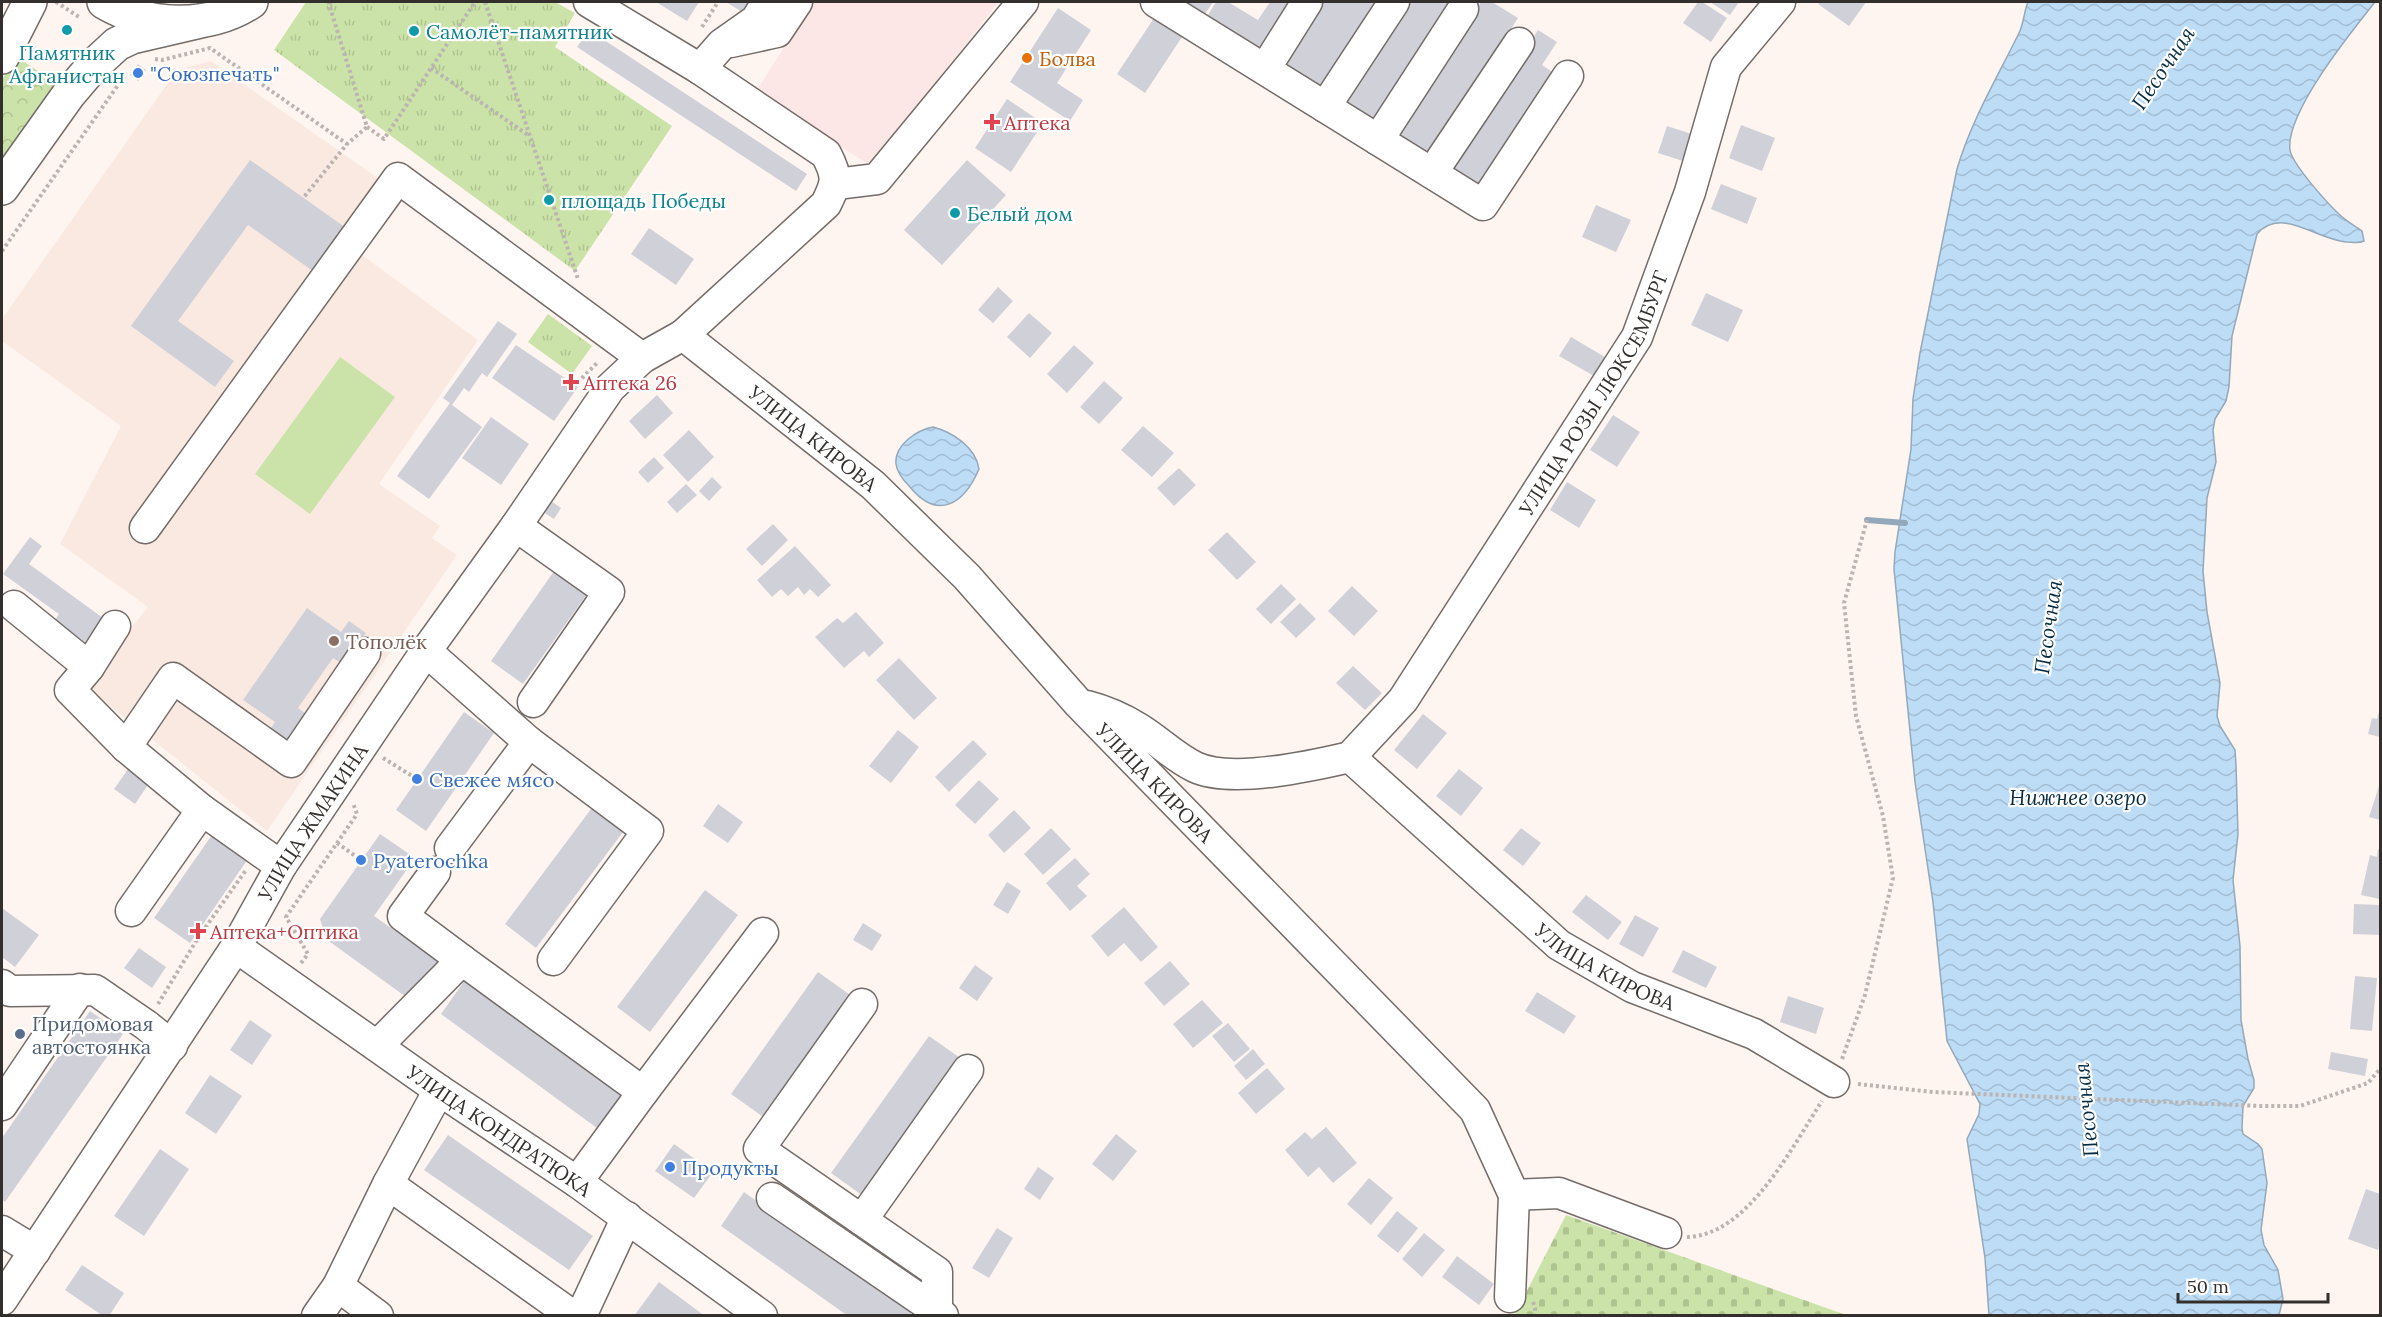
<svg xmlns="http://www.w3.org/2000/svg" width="2382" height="1317" viewBox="0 0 2382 1317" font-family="Lora,serif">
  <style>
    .commercial { fill: #fde7e6 }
    .built { fill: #fae9e1 }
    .grass { fill: url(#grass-tufts) }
    .forest { fill: url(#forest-crowns) }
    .cemetery { fill: url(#cemetery-stones) }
    .park { fill: #cbe3a8 }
    .water { fill: url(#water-waves); stroke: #93a8ba; stroke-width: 1.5 }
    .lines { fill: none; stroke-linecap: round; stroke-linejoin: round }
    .stream { stroke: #93a8ba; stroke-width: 6 }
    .building { fill: #d0d0d9 }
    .minor-casing { stroke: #746c68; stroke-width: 33 }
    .major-casing { stroke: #746c68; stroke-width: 36 }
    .path { stroke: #bbb4b1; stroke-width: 4; stroke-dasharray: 3 3; stroke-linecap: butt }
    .minor { stroke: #fff; stroke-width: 30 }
    .major { stroke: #fff; stroke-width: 33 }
    .culture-dot { fill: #0f9aa8; stroke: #fff; stroke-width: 2 }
    .food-dot { fill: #e8710a; stroke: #fff; stroke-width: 2 }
    .shop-dot { fill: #3f7fe0; stroke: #fff; stroke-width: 2 }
    .health-dot { fill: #e0444e; stroke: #fff; stroke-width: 2 }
    .education-dot { fill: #8d6e63; stroke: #fff; stroke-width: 2 }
    .service-dot { fill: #5c6f8a; stroke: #fff; stroke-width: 2 }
    .labels { text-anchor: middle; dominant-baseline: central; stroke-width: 4.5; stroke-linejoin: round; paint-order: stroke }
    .culture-label { font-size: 20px; fill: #0d838f; stroke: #fff; text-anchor: start }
    .food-label { font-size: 20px; fill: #c56008; stroke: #fff; text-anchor: start }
    .shop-label { font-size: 20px; fill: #366cbe; stroke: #fff; text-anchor: start }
    .health-label { font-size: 20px; fill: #be3a42; stroke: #fff; text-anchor: start }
    .street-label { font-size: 20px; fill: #322f2d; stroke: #fff }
    .education-label { font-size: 20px; fill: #785e54; stroke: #fff; text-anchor: start }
    .service-label { font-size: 20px; fill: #4e5e75; stroke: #fff; text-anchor: start }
    .water-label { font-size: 21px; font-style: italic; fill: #072c44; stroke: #fff }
  </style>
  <defs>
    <pattern id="grass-tufts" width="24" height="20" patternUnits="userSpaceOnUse" patternTransform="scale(1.5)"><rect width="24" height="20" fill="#cbe3a8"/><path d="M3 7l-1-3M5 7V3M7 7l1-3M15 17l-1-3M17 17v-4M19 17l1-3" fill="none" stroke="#afc391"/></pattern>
    <pattern id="forest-crowns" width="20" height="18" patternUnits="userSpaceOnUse" patternTransform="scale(1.5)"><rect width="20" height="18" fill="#cbe3a8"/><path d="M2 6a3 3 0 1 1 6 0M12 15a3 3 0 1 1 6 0" fill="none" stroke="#afc391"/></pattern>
    <pattern id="cemetery-stones" width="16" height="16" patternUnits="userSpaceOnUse" patternTransform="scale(1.5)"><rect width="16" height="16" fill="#cbe3a8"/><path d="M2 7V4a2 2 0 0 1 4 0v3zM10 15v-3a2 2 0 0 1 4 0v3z" fill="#afc391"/></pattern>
    <pattern id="water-waves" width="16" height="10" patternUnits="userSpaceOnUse" patternTransform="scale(1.5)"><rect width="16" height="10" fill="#bddcf6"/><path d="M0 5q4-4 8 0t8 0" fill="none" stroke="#a3bdd3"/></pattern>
  </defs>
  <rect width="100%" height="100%" fill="#fef5f1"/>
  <path class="commercial" d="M813 2H999L870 165 755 93Z"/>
  <path class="built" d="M211 61 405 197 362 255 478 340 379 484 440 526 432 538 457 555 267 831 85 686 148 607 60 544 121 426 2 341V319L177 70Z"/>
  <path class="grass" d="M306 2H555L575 13 555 47 672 126 575 271 274 50Z
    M548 314 592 346 572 374 528 342Z"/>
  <path class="forest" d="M17 57 61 86 2 168V79Z"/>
  <path class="cemetery" d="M1566 1215 1846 1315 1514 1316Z"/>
  <path class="park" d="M340 357 395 397 310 514 255 474Z"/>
  <path class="water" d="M2028 2H2375C2352 31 2285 113 2290 150 2292 164 2328 204 2340 215 2346 221 2355 226 2362 231L2364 241C2358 244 2353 242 2346 242 2315 239 2281 206 2257 234L2232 336 2229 387 2226 401 2215 419 2213 430 2216 462 2207 498 2203 571 2207 612 2220 683 2217 716 2220 726 2235 750 2236 765 2238 834 2233 880 2240 946 2241 1020 2248 1059 2254 1080V1088L2243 1106 2242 1128 2243 1134 2258 1144 2262 1149 2267 1183 2261 1230 2264 1245 2278 1270 2283 1299 2279 1315H1989L1985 1258 1967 1139 1979 1114 1980 1104 1947 1041 1933 902 1915 782 1894 569 1895 552 1911 449 1913 399 1920 353 1957 169C1971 121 1997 78 2019 33 2024 23 2024 11 2028 2Z
    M933 427C952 432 976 447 979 469 964 504 938 521 910 487 904 481 897 473 896 464 894 445 917 430 933 427Z"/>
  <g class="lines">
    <path class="stream" d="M1867 520 1905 523"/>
  </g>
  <path class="building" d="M656 2H699L687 21Z
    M726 2H751L744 13Z
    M1180 2H1213L1203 17Z
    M1216 2H1228L1258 20 1270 2H1292L1260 52 1206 18Z
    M1323 2H1379L1322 91 1282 66Z
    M1408 2H1452L1374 124 1342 103Z
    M1481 2H1492L1518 18 1428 158 1395 136Z
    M1698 2H1702L1727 18 1711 42 1683 23Z
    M1710 2H1739L1730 15Z
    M1820 2H1866L1849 26 1818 4Z
    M1058 8 1091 30 1057 83 1083 100 1070 121 1010 82Z
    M1154 18 1182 37 1145 93 1117 74Z
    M589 30 807 174 796 191 577 47Z
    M1538 30 1557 42 1542 65 1557 75 1481 191 1447 169Z
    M138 64 146 70 138 81 130 75Z
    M1007 99 1043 123 1011 172 975 148Z
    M1741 125 1775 138 1762 171 1729 158Z
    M1667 126 1695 135 1686 162 1658 153Z
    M250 160 349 230 317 274 248 225 178 321 234 361 215 387 131 326Z
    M967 160 1006 195 942 265 904 230Z
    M1721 184 1757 198 1747 224 1711 209Z
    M1596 205 1631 220 1616 252 1582 237Z
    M649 228 694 259 676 285 631 254Z
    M998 287 1013 301 993 323 978 310Z
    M1706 293 1743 310 1728 342 1691 325Z
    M1029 313 1052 333 1030 358 1007 337Z
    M498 321 517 334 487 377 482 373 469 392 464 388 452 405 482 427 429 499 397 476 450 403 443 398Z
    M1571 337 1605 357 1594 376 1559 356Z
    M516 345 578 387 554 421 492 378Z
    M1074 345 1094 363 1067 393 1047 374Z
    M1104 381 1123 398 1099 424 1080 407Z
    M657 395 673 413 645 439 629 421Z
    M1613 415 1640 432 1617 467 1590 450Z
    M491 417 529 444 501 485 462 458Z
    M1143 426 1174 453 1152 477 1121 450Z
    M689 430 714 457 688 482 663 455Z
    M654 457 664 468 648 483 638 472Z
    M1179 468 1196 485 1174 506 1157 488Z
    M712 477 722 487 709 501 699 491Z
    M1567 482 1596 500 1579 528 1550 510Z
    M686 484 697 495 677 513 667 502Z
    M551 501 561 508 554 519 543 512Z
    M773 524 788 540 762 566 746 549Z
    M1227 532 1256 562 1237 580 1208 550Z
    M30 537 42 546 29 564 103 618 85 642 55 620 59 614 3 574Z
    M795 546 831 585 818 597 810 589 804 595 798 587 788 596 781 589 772 597 757 580Z
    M559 564 592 587 523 684 491 661Z
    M1281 584 1296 599 1271 624 1256 609Z
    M1352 586 1378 611 1354 636 1328 611Z
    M1300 603 1316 619 1296 638 1280 622Z
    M307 608 341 632 349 621 366 633 344 665 333 658 298 708 309 716 288 745 269 731 275 722 243 700Z
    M856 612 884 643 869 657 864 651 844 668 815 637 837 618 843 623Z
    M899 658 937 698 914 720 876 680Z
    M1353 666 1382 693 1365 710 1336 683Z
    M2380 708V737L2368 734 2372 718 2377 719Z
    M464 712 494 733 426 831 396 810Z
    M1423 714 1447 733 1417 769 1394 750Z
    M898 730 919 747 891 783 869 766Z
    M973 740 987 754 949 792 935 777Z
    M131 765 152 779 135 804 114 789Z
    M1459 769 1483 788 1461 816 1436 796Z
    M979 780 999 799 975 824 955 805Z
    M2380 783V820L2369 817Z
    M718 804 743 822 728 843 703 826Z
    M594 805 626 828 536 948 505 924Z
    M1014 810 1031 828 1004 853 988 835Z
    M1051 828 1071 849 1043 875 1024 854Z
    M1521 828 1541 843 1523 866 1503 850Z
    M214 832 250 856 190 943 154 918Z
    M380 834 415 858 374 916 441 963 413 1002 326 939 320 919Z
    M2378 849 2380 850V899L2361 895 2370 855 2377 857Z
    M1075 858 1090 874 1077 886 1087 896 1070 911 1046 883Z
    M1007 882 1021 891 1008 914 993 905Z
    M705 890 738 915 650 1032 617 1007Z
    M1586 895 1622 922 1608 940 1572 912Z
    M2354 904 2380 905V935L2353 934Z
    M1124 907 1158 947 1141 962 1124 943 1108 957 1091 936Z
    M2 908 39 935 15 967 2 957Z
    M1635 915 1659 928 1643 957 1619 944Z
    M863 923 882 935 872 951 853 940Z
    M139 948 166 967 152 988 124 968Z
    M1683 950 1717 967 1706 988 1672 972Z
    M1170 961 1190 984 1164 1006 1144 983Z
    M975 965 993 978 977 1001 959 988Z
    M818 972 853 997 766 1119 731 1094Z
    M2355 976 2377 978 2372 1031 2350 1029Z
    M465 980 625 1097 601 1131 441 1014Z
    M1537 992 1576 1016 1564 1034 1525 1011Z
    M1788 996 1824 1008 1816 1034 1780 1022Z
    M1202 1000 1223 1023 1193 1048 1173 1024Z
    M90 1011 123 1034 5 1202 2 1199V1138Z
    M250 1020 272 1035 252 1065 230 1050Z
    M1228 1023 1250 1049 1234 1062 1212 1036Z
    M929 1036 963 1060 866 1198 831 1173Z
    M1253 1049 1265 1064 1246 1080 1234 1066Z
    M2331 1052 2368 1059 2365 1076 2328 1069Z
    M1267 1068 1285 1089 1256 1114 1238 1093Z
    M210 1075 242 1096 216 1134 185 1113Z
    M1326 1127 1357 1163 1333 1183 1319 1167 1308 1177 1285 1150 1305 1132 1312 1139Z
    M1116 1134 1137 1151 1113 1181 1092 1164Z
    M448 1135 593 1236 569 1270 424 1170Z
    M674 1144 713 1172 694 1198 655 1171Z
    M160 1149 189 1169 144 1236 114 1216Z
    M1038 1167 1054 1178 1040 1200 1024 1189Z
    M1369 1178 1393 1198 1371 1225 1347 1204Z
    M2366 1189 2380 1194V1241L2378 1250 2348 1239Z
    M744 1192 912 1311 908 1316H848L721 1226Z
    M1397 1211 1418 1228 1398 1253 1377 1236Z
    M997 1228 1013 1238 989 1278 972 1268Z
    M1424 1233 1445 1250 1422 1277 1402 1259Z
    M1457 1256 1494 1284 1479 1305 1442 1277Z
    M82 1265 124 1293 109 1316H103L65 1290Z
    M659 1282 705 1316H634Z"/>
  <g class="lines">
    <defs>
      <g id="minor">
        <path d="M1156 2 1483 205 1568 76"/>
        <path d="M731 42 777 32 797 2"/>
        <path d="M700 69 722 44 756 20 767 2"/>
        <path d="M1265 69 1307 2"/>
        <path d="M1325 107 1394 2"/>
        <path d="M1378 140 1463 9"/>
        <path d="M1432 173 1519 43"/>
        <path d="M836 184 877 179 1023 2"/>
        <path id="s1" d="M683 335 873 485 967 577 1079 704 1475 1110 1514 1195 1510 1297"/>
        <path d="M516 526 609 592 533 702"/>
        <path d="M145 528 398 178 642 358"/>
        <path d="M14 606 89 667"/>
        <path d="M115 626 89 667 70 690 126 747 202 810 281 866"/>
        <path d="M426 651 529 742 648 831 553 960"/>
        <path d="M1087 706C1106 711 1122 718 1138 728 1158 740 1174 757 1195 767 1231 784 1312 766 1350 757"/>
        <path d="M126 747 173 678 291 762 365 653"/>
        <path id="s2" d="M1350 757 1403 700 1637 337 1690 192 1726 67 1780 2"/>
        <path id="s3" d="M1350 757 1559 945 1632 987 1754 1034 1834 1082"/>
        <path d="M450 848 529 742"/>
        <path d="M131 911 202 810"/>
        <path id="s4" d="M236 947 439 1090 577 1182 762 1316"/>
        <path d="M462 960 643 1092 577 1182"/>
        <path d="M2 985 10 991 95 990 146 1025 172 1046"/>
        <path d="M862 1004 759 1149 937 1272V1311L943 1316"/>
        <path d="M378 1045 462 960 403 916 435 872"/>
        <path d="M643 1092 763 933"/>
        <path d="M2 1105 80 989"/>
        <path d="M388 1184 573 1316"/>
        <path d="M1514 1195 1559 1193 1666 1233"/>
        <path d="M772 1198 937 1311 934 1316"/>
        <path d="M862 1220 968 1070"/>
        <path d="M2 1231 35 1251"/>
        <path id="s5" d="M2 1300 236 947 281 866 426 651 516 526 610 388 642 358 683 335 826 204C837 182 838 177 826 154L700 69 589 2"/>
        <path d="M317 1316 338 1286"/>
        <path d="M378 1316 338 1286 388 1184 439 1090"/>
        <path d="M581 1316 627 1217"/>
      </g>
      <path id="major" d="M104 2C148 28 208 30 251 2
        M2 57 30 2
        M2 188 69 94 92 67 117 44 132 37 205 20"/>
    </defs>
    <use href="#minor" class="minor-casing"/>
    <use href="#major" class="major-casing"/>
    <path class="path" d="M56 2 79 17
      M331 2 329 4 367 127 347 144
      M485 2 578 279
      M702 27 718 2
      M155 59 162 60 210 48 347 144 304 197
      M431 68 528 135
      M367 127 384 139 475 2
      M2 251 125 75
      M571 382 579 381 598 362
      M383 758 417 779
      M337 843 361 860
      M301 963 308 954 286 917 357 814 353 803
      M158 1004 198 938 246 870
      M1842 1059 1865 995 1893 878 1883 816 1856 716 1844 603 1867 520
      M1858 1084 1933 1092 2260 1106H2300L2368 1083 2380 1069
      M1687 1237C1748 1236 1793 1145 1822 1101
      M1533 1302 1535 1308V1316"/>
    <use href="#minor" class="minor"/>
    <use href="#major" class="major"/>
  </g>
  <g class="culture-dot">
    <circle cx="67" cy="30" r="6"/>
    <circle cx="414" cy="31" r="6"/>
    <circle cx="549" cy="200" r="6"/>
    <circle cx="955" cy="213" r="6"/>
  </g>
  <circle class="food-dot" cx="1027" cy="58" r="6"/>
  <g class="shop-dot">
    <circle cx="138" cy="73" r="6"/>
    <circle cx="417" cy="779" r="6"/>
    <circle cx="361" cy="860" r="6"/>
    <circle cx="670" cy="1167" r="6"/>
  </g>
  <g class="health-dot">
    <path d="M989 113h6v6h6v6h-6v6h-6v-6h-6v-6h6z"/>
    <path d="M568 373h6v6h6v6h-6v6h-6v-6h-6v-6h6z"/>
    <path d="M195 922h6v6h6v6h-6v6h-6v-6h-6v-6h6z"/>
  </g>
  <circle class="education-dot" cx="334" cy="641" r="6"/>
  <circle class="service-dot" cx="20" cy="1034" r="6"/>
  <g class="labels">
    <g class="culture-label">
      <text x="426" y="31">Самолёт-памятник</text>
      <text x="67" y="52" text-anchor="middle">Памятник<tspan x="67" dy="23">Афганистан</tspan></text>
      <text x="561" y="200">площадь Победы</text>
      <text x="967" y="213">Белый дом</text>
    </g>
    <g class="food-label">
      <text x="1039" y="58">Болва</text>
    </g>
    <g class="shop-label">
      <text x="150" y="73">"Союзпечать"</text>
      <text x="429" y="779">Свежее мясо</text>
      <text x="373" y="860">Pyaterochka</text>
      <text x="682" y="1167">Продукты</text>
    </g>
    <g class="health-label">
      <text x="1004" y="122">Аптека</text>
      <text x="583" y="382">Аптека 26</text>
      <text x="210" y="931">Аптека+Оптика</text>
    </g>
    <g class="street-label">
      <text stroke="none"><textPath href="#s2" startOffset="440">УЛИЦА РОЗЫ ЛЮКСЕМБУРГ</textPath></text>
      <text stroke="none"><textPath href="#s1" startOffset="166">УЛИЦА КИРОВА</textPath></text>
      <text stroke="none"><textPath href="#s1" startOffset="652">УЛИЦА КИРОВА</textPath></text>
      <text stroke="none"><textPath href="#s5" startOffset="570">УЛИЦА ЖМАКИНА</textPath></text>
      <text stroke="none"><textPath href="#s3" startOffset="332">УЛИЦА КИРОВА</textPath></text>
      <text stroke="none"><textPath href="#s4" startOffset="321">УЛИЦА КОНДРАТЮКА</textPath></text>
    </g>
    <g class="education-label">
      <text x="346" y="641">Тополёк</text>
    </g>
    <g class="service-label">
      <text x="32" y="1023">Придомовая<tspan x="32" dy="23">автостоянка</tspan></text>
    </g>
    <g class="water-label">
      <text transform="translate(2163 68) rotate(-56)">Песочная</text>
      <text transform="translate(2048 627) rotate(-82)">Песочная</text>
      <text x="2078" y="797">Нижнее озеро</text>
      <text transform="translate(2086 1110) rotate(-96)">Песочная</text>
    </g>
  </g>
  <rect width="2382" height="1317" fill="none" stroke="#322f2d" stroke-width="6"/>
  <path d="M2178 1293v9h150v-9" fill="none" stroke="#322f2d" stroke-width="3"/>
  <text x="2187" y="1293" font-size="18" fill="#322f2d" stroke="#ffffff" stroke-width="4.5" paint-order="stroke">50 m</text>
</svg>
